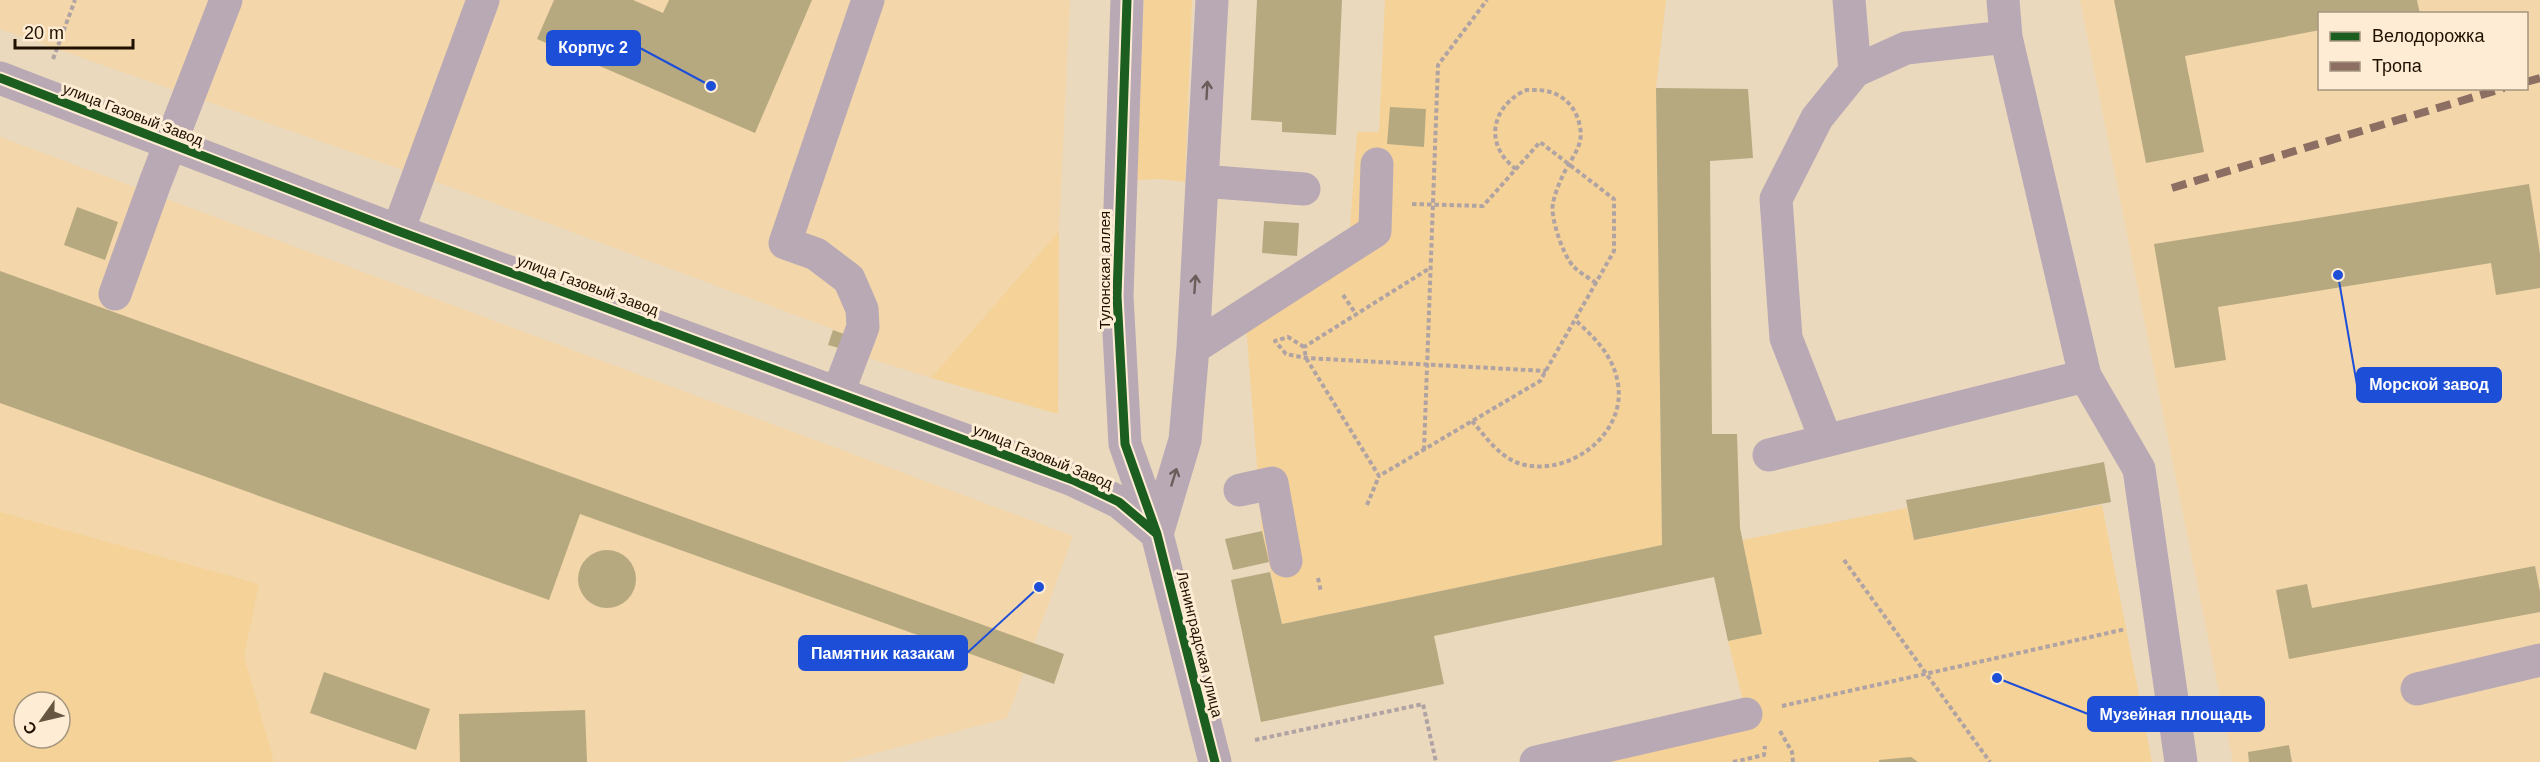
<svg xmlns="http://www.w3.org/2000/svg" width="2540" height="762" viewBox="0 0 2540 762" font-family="Helvetica,sans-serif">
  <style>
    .built { fill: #f3d6aa; fill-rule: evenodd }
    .green { fill: #f5d298; fill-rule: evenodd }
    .building { fill: #b6a980 }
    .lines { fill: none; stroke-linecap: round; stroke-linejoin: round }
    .path { stroke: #b0a3a4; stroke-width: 4; stroke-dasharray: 4.5 3; stroke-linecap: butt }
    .minor { stroke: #b8a9b5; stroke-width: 33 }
    .quiet { stroke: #8d6e63; stroke-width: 8; stroke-dasharray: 15 8; stroke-linecap: butt }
    .cycleway-casing { stroke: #feedd4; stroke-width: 13 }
    .cycleway { stroke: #1b5e20; stroke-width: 9 }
    .oneway { stroke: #6c5c5a }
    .labels { text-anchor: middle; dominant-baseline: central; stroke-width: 6; stroke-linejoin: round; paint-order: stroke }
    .street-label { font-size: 15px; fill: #1f1000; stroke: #feedd4 }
    .leader { fill: none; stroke: #1d4ed8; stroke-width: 2 }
    .callout-dot { fill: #1d4ed8; stroke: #feedd4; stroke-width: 2 }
    .callout { fill: #1d4ed8; stroke: #1d4ed8; stroke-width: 2 }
    .callout-label { font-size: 16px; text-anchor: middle; font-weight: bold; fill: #fff }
  </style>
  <rect width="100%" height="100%" fill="#ebd9bd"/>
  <path class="built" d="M0 0H1070L1059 231 931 378 828 345 833 329 437 182 0 29Z
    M2080 0H2540V762H2233ZM2320 14H2526V88H2320Z
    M0 137 1073 536 1007 718 842 762H0ZM24 702H60V738H24Z"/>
  <path class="green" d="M1144 0H1192L1185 182 1160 179 1136 180Z
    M1385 0H1666L1656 88 1662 545 1282 624 1262 531 1246 324 1350 228 1357 132H1379Z
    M1059 231 1058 414 931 378Z
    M2102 505 2152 762H1575L1744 705 1728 641 1762 633 1742 540 1907 508 1914 540Z
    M0 512 259 584 244 656 274 762H0ZM24 702H60V738H24Z"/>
  <path class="building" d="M554 0H633L663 13 669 0H812L755 133 537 39Z
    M1257 0H1342L1336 135 1282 132V122L1251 120Z
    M2114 0H2417L2420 14H2320V30L2185 56 2204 152 2146 163Z
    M1656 88 1748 89 1753 158 1710 161 1712 434H1737L1740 528 1762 634 1728 641 1714 577 1434 636 1444 684 1261 722 1231 580 1270 572 1282 624 1662 545Z
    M1390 107 1426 109 1424 147 1387 144Z
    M2529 184 2540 254V288L2496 295 2491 263 2218 307 2226 360 2175 368 2154 244Z
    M77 207 118 222 105 260 64 245Z
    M1264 221 1299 223 1297 256 1262 253Z
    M0 271 1064 654 1054 684 580 514 549 600 0 403Z
    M833 330 844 334 839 348 828 345Z
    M2104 462 2111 502 1914 540 1906 500Z
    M1262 531 1269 562 1233 570 1225 539Z
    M578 579a29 29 0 1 1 58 0a29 29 0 1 1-58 0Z
    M2535 566 2540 592V612L2289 659 2276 590 2307 584 2312 608Z
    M324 672 430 709 416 750 310 713Z
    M585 710 587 762H460L459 714Z
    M2289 745 2292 762H2249L2248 752Z
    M1911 757 1918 762H1879V760Z"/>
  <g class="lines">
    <path class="path" d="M53 59 75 0
      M1516 169C1485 146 1490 110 1522 92 1526 89 1531 90 1536 90 1559 90 1576 104 1580 127 1584 145 1572 157 1564 173 1560 181 1555 193 1553 203 1550 217 1563 256 1574 267 1580 273 1589 278 1596 283
      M1412 204 1483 206 1540 142 1614 199V251L1540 381 1379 476 1306 358 1304 347 1430 268
      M1343 295 1356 314
      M1304 347 1288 337 1275 341 1286 354 1306 358 1546 371
      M1472 421C1487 438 1501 460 1525 465 1572 475 1626 433 1618 384 1614 356 1594 337 1575 320
      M1424 450 1438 65 1487 0
      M1367 505 1379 476
      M1844 560 1990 762
      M1318 578 1321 592
      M1782 706 2126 629
      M1780 731 1792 752 1793 762
      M1255 740 1423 704 1436 762
      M1733 762 1764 755 1765 746"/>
    <path class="minor" d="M1127 0 1117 296 1125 444 1157 534 1215 762
      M1849 0 1855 71
      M2003 0 2006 37 2085 376 2139 469 2181 762
      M0 78 398 231 1073 480 1119 502 1157 534
      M1202 181 1304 189
      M398 231 483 0
      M115 294 155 183 226 0
      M1193 348 1375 231 1377 164
      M838 393 863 327 862 309 849 279 816 254 785 243 868 0
      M1826 440 1786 338 1776 199 1817 118 1855 71 1906 48 2006 37
      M1769 455 2085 376
      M1240 490 1272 483 1286 561
      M1157 534 1185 440 1193 348 1212 0
      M2417 689 2540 660
      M1536 762 1746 714"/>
    <path class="quiet" d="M2526 82 2540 78
      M2172 188 2504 88"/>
    <defs>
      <path id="cycleway" d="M1127 0 1117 296 1125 444 1157 534 1215 762
        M0 78 398 231 1073 480 1119 502 1157 534"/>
    </defs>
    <use href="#cycleway" class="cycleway-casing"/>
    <use href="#cycleway" class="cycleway"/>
  </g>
  <defs><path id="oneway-shaft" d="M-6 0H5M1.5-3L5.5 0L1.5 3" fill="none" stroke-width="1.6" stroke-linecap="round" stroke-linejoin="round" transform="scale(1.5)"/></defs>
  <g class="oneway">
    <use href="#oneway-shaft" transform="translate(1207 90) rotate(-87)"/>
    <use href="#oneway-shaft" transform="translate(1195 284) rotate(-86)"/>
    <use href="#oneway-shaft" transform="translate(1174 477) rotate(-73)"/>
  </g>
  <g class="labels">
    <g class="street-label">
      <text transform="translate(133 114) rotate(21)">улица Газовый Завод</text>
      <text transform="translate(1104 270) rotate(-90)">Тулонская аллея</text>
      <text transform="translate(588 285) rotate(20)">улица Газовый Завод</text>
      <text transform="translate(1043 456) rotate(22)">улица Газовый Завод</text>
      <text transform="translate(1200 644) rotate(76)">Ленинградская улица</text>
    </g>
  </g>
  <path class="leader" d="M711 86L640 48M2338 275L2357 385M1039 587L967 653M1997 678L2088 714"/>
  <g class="callout-dot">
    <circle cx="711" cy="86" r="6"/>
    <circle cx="2338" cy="275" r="6"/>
    <circle cx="1039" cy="587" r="6"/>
    <circle cx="1997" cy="678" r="6"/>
  </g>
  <g class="callout">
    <rect x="547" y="31" width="93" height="34" rx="6"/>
    <rect x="2357" y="368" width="144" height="34" rx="6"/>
    <rect x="799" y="636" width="168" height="34" rx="6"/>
    <rect x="2088" y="697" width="176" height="34" rx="6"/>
  </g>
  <g class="callout-label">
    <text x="593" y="53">Корпус 2</text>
    <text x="2429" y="390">Морской завод</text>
    <text x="883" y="659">Памятник казакам</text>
    <text x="2176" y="720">Музейная площадь</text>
  </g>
  <rect x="2318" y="12" width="210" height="78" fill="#feedd4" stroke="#a5957f" stroke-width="1.5"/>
  <rect x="2330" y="32" width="30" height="9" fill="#1b5e20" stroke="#a5957f" stroke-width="1.5"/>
  <text x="2372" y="42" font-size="18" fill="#1f1000">Велодорожка</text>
  <rect x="2330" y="62" width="30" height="9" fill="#8d6e63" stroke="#a5957f" stroke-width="1.5"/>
  <text x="2372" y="72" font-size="18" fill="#1f1000">Тропа</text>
  <g transform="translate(42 720) rotate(236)"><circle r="28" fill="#feedd4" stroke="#a5957f" stroke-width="1.5"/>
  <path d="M0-4.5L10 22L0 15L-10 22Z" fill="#665642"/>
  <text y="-9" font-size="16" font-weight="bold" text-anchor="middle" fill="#1f1000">С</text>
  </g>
  <path d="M15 39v9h118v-9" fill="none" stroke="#1f1000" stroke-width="3"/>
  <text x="24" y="39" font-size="18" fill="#1f1000" stroke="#feedd4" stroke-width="4.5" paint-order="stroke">20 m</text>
</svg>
